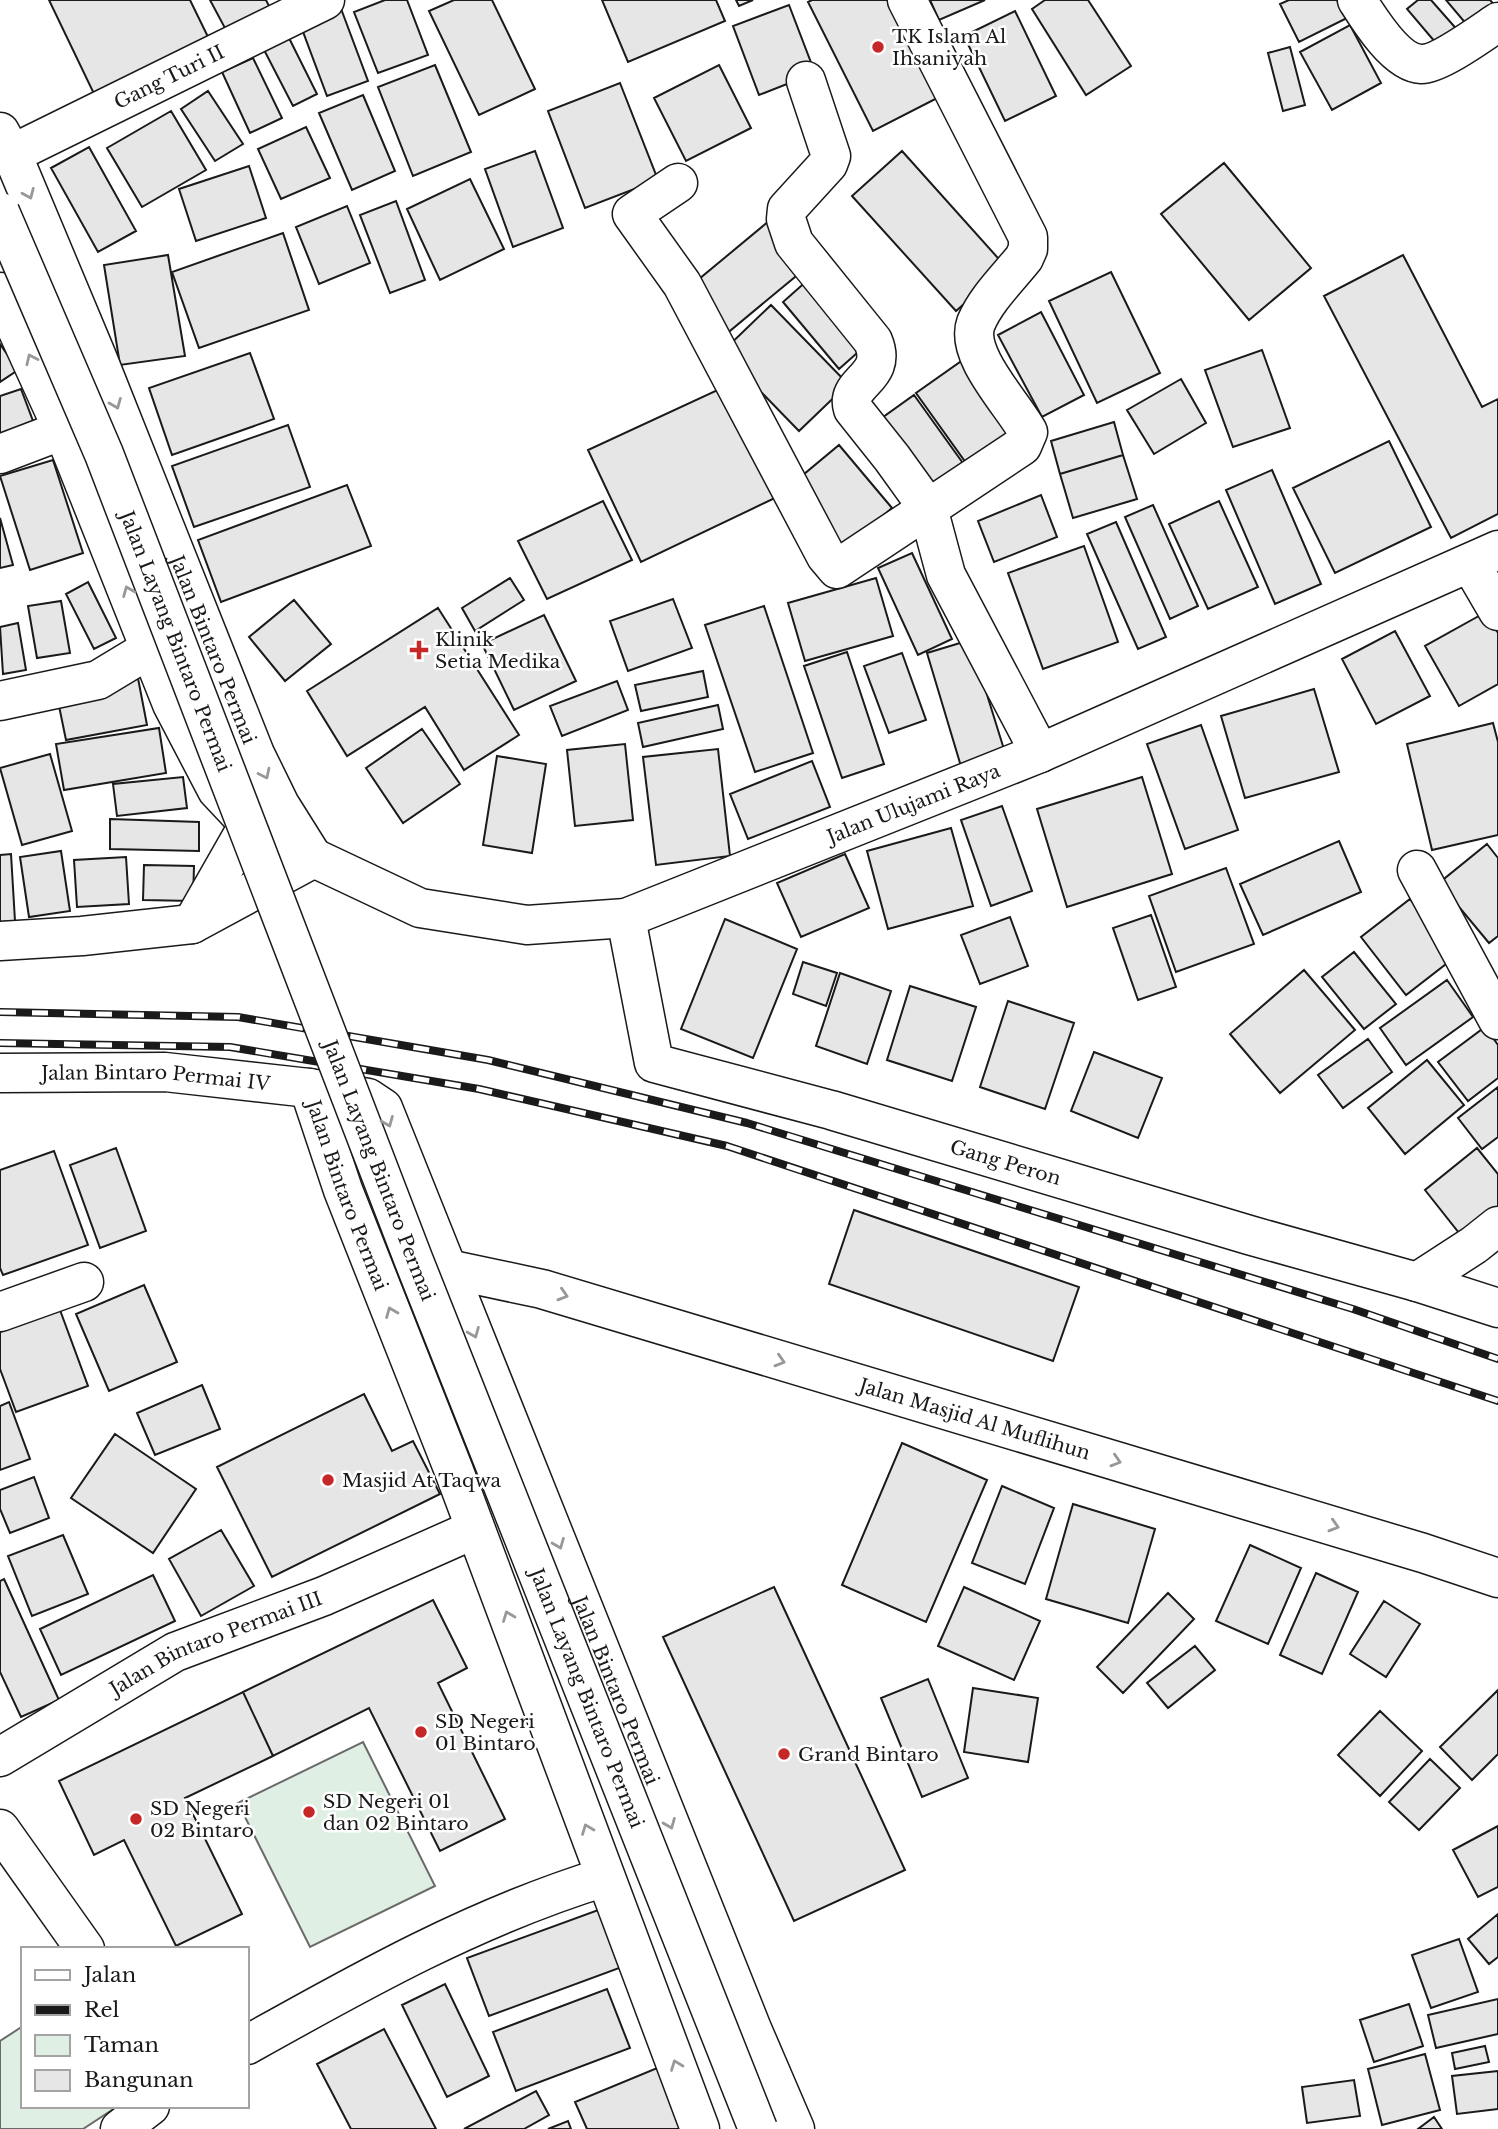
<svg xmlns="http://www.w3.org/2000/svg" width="1498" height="2129" viewBox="0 0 1498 2129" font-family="'Libre Baskerville',serif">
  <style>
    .green { fill: #e0efe3; stroke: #6a6a6a; stroke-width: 2 }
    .building { fill: #e6e6e6; stroke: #1a1a1a; stroke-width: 2 }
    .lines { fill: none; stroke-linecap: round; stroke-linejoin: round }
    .minor-casing { stroke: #1a1a1a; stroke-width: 41 }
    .tertiary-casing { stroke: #1a1a1a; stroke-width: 41 }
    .minor { stroke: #fff; stroke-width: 38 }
    .tertiary { stroke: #fff; stroke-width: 38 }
    .rail-casing { stroke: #1a1a1a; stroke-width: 8 }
    .rail { stroke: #fff; stroke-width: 5; stroke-dasharray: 16; stroke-linecap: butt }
    .secondary-bridge-casing { stroke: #1a1a1a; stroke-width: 41; stroke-linecap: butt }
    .secondary-bridge { stroke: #fff; stroke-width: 38 }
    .oneway { stroke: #989898 }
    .poi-dot { fill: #c62828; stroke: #fff; stroke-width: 2.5 }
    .labels { text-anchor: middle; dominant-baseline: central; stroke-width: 5; stroke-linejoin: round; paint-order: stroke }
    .poi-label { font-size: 19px; fill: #1a1a1a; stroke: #fff; text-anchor: start }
    .street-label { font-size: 19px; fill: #1a1a1a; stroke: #fff }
  </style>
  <rect width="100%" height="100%" fill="#fff"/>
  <path class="green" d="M363 1742 435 1886 310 1947 238 1803Z
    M23 2026V2106H118L83 2129H0V2041Z"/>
  <path class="building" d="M49 0H190L211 43 96 98Z
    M210 0H266L270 8 226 30Z
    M385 0H407L428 55 378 73 354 12Z
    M454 0H492L535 89 479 115 429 11Z
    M602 0H716L725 21 628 62Z
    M736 0H753L739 6Z
    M812 0H901L949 92 873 131 808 2Z
    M930 0H985L939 20Z
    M1045 0H1088L1131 66 1086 95 1032 9Z
    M1289 0H1337L1347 18 1299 42 1280 4Z
    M1418 0H1431L1460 33 1441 49 1407 9Z
    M1446 0H1490L1498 9 1473 32Z
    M789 5 815 73 759 95 733 26Z
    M340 6 368 81 327 96 299 21Z
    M1015 11 1056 96 1005 121 964 36Z
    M1350 25 1381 83 1332 110 1300 52Z
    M287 34 317 94 293 106 262 46Z
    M1290 47 1305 105 1283 111 1268 53Z
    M253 58 282 118 250 133 222 72Z
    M435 65 471 152 413 176 378 87Z
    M719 65 751 128 686 161 654 98Z
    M620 83 658 180 585 208 548 111Z
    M208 91 243 144 215 161 181 109Z
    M363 95 395 171 352 190 319 113Z
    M171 111 206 170 142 207 107 148Z
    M306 127 330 178 281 199 258 149Z
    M89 147 136 231 98 252 51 168Z
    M535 151 563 228 513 247 485 169Z
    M902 151 1006 267 956 311 852 196Z
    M1224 163 1311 268 1249 320 1161 214Z
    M249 166 266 218 196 241 179 189Z
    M470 179 504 249 440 280 407 209Z
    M396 201 425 280 390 293 360 215Z
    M347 206 370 263 319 284 296 227Z
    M769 221 807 267 725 335 687 289Z
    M283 233 309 310 199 348 172 272Z
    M168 255 185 356 120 365 104 265Z
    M1403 255 1482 407 1498 399V514L1451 538 1324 296Z
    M1111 272 1160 373 1097 403 1049 301Z
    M809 279 865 346 839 369 783 302Z
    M771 305 848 384 799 431 722 352Z
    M1041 312 1084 395 1042 417 998 335Z
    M0 344 18 370 0 382Z
    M1262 350 1290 428 1233 447 1205 370Z
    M250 353 274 419 172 455 149 388Z
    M970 355 1023 428 969 467 916 393Z
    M1181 379 1206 423 1154 454 1127 410Z
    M724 387 777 497 641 562 588 450Z
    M21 389 36 429 0 442V396Z
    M914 395 965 466 924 495 872 425Z
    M1114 422 1123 455 1060 474 1051 441Z
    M288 425 310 487 194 527 172 466Z
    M1389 441 1431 527 1335 573 1293 488Z
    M839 445 892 508 844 549 791 485Z
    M1123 455 1137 499 1073 518 1060 474Z
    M53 460 83 553 30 570 0 476Z
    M1272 470 1321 584 1275 604 1226 490Z
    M347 485 371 546 221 602 198 540Z
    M1041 495 1057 537 994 562 978 521Z
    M603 501 632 560 547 599 518 541Z
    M1219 501 1258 587 1208 609 1169 524Z
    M1153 505 1198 606 1170 619 1125 517Z
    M0 518 13 565 0 568Z
    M1116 522 1166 637 1138 649 1087 534Z
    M1084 546 1118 642 1043 669 1008 573Z
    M912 553 952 639 918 655 878 568Z
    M510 578 524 600 475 631 462 608Z
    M876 578 893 636 805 661 788 603Z
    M88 582 116 638 94 649 66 594Z
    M673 599 692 648 628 671 610 621Z
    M294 600 331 644 285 681 249 637Z
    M61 601 70 653 37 658 28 606Z
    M764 606 813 753 755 772 705 625Z
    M438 608 519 735 464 770 425 707 347 756 307 691Z
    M1486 612 1498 633V684L1459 706 1425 646Z
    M544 615 576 681 514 710 482 644Z
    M18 623 26 670 3 674 0 627Z
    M1395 631 1430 696 1376 724 1342 659Z
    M970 640 1007 759 963 773 927 653Z
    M847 652 884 764 842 778 804 666Z
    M902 653 926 720 889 733 864 666Z
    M136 668 147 725 66 740 58 701Z
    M703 671 708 697 641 711 635 685Z
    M617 681 628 710 562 736 550 706Z
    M1314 689 1339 772 1245 798 1221 716Z
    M718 705 723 729 643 747 638 723Z
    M1493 723 1498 742V835L1432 850 1407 744Z
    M1201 725 1238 830 1185 849 1147 744Z
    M159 728 166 773 64 790 56 744Z
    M422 729 460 784 403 823 366 768Z
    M625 744 633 820 575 826 567 750Z
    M718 749 730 856 656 865 643 757Z
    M50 754 72 831 22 845 0 768Z
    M497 756 546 764 532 853 483 845Z
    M812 761 830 807 748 839 730 794Z
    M183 777 187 808 117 816 113 784Z
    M1142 777 1172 874 1067 907 1037 809Z
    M1002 806 1032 891 991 906 961 820Z
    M110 819 199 822V851L110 849Z
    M951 828 973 906 888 929 867 851Z
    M1339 841 1361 892 1263 935 1240 884Z
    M1487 844 1498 858V936L1489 943 1439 883Z
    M61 851 70 911 29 917 20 857Z
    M11 854 15 921 0 922V855Z
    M845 854 869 908 801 937 777 883Z
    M126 857 129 904 77 907 74 860Z
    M144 865 194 866 193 901 143 900Z
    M1226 868 1254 944 1176 972 1149 896Z
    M1410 899 1455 957 1406 995 1361 937Z
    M1151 915 1176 987 1138 1000 1113 928Z
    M1010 917 1028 966 980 984 961 935Z
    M725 919 797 949 753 1058 681 1029Z
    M1354 952 1396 1004 1364 1029 1322 977Z
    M803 962 837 973 826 1006 793 994Z
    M1304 970 1355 1030 1280 1093 1230 1034Z
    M840 973 891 991 867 1064 816 1046Z
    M1447 980 1473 1017 1406 1065 1380 1028Z
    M910 986 976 1007 952 1081 887 1060Z
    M1008 1001 1074 1023 1045 1109 980 1087Z
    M1485 1027 1498 1045V1078L1468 1101 1438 1062Z
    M1368 1039 1392 1072 1343 1108 1318 1075Z
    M1094 1052 1162 1078 1138 1138 1071 1111Z
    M1427 1060 1464 1105 1405 1154 1368 1108Z
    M1498 1087V1137L1482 1149 1458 1118Z
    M116 1148 146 1231 100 1248 70 1165Z
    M1477 1148 1498 1174V1217L1467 1243 1425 1190Z
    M54 1151 88 1245 3 1275 0 1268V1170Z
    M854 1210 1079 1287 1053 1361 829 1284Z
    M144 1285 177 1362 109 1391 76 1314Z
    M60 1310 88 1386 16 1412 0 1369V1332Z
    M202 1385 220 1429 155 1455 137 1413Z
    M364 1394 392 1451 413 1441 440 1494 272 1577 217 1467Z
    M9 1402 30 1459 0 1470V1406Z
    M115 1434 196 1489 153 1553 71 1498Z
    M902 1443 987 1480 926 1622 842 1585Z
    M34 1477 49 1518 10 1533 0 1509V1490Z
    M1002 1486 1054 1508 1025 1584 972 1563Z
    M1073 1504 1155 1529 1128 1623 1046 1599Z
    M221 1530 254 1586 201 1616 169 1559Z
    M63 1535 88 1594 32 1616 8 1556Z
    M1250 1545 1301 1568 1268 1644 1216 1621Z
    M1316 1573 1358 1592 1322 1674 1280 1655Z
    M153 1575 175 1621 61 1675 40 1629Z
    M4 1579 59 1700 21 1717 0 1672V1581Z
    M774 1587 905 1870 794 1921 663 1637Z
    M964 1587 1040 1621 1014 1680 938 1646Z
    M1168 1593 1194 1619 1123 1693 1097 1667Z
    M433 1600 467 1668 438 1683 505 1819 440 1851 369 1708 273 1756 243 1692Z
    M1384 1601 1420 1624 1386 1677 1350 1654Z
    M1195 1646 1215 1670 1168 1708 1147 1683Z
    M928 1679 968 1778 922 1797 881 1698Z
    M973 1688 1038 1698 1028 1762 964 1752Z
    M1498 1690V1754L1472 1780 1440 1747Z
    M243 1692 273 1756 185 1798 242 1914 176 1946 124 1840 94 1855 59 1781Z
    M1380 1711 1422 1751 1380 1796 1338 1755Z
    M1430 1759 1460 1788 1419 1830 1389 1802Z
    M1498 1826V1887L1478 1897 1453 1850Z
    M601 1909 622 1967 489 2016 467 1958Z
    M1498 1914V1957L1489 1964 1468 1939Z
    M1459 1939 1478 1992 1431 2008 1412 1955Z
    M445 1984 489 2076 447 2097 402 2005Z
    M607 1989 630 2048 516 2091 493 2032Z
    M1498 1999V2034L1436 2048 1428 2015Z
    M1409 2004 1423 2046 1374 2062 1360 2020Z
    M384 2029 436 2129H351L317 2064Z
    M1485 2046 1489 2062 1455 2069 1452 2053Z
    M1425 2054 1440 2110 1382 2125 1368 2069Z
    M662 2066 689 2129H587L575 2102Z
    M1498 2071V2109L1457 2114 1452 2076Z
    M1354 2080 1360 2116 1307 2123 1302 2087Z
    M536 2091 549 2115 524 2129H464Z
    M1434 2117 1442 2129H1418Z
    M568 2121 571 2129H548Z"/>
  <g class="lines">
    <defs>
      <g id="minor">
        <path d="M1357 0C1369 19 1396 63 1421 64 1438 65 1483 32 1498 22"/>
        <path d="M806 81 831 156 828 164 787 209 786 219 794 243 873 341C889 379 844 381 853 409L892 458 928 508 946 575 1040 753"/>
        <path id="s1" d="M12 154 325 0"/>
        <path d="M678 183 632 214 682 284 826 556 837 569 1022 446 1028 432C1013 404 964 355 976 323 986 299 1008 278 1024 258L1028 249V237L907 0"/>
        <path d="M0 454 63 430"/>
        <path d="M1470 563 1498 611"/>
        <path d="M0 701 98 680 151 648"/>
        <path d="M1417 870 1498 1020"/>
        <path id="s2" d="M626 918 654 1063 831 1110 1249 1235 1417 1282 1498 1308"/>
        <path d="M192 924 249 824"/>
        <path d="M0 941 82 936 192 924 314 858"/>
        <path id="s3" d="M448 1269 542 1289 1423 1553 1498 1578"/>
        <path d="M1417 1282 1474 1245 1498 1226"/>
        <path d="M0 1312 84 1282"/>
        <path id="s4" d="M0 1757 175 1652 324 1596 475 1529"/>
        <path d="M0 1829 85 1949"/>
        <path d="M247 2045C363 1980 477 1916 605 1877"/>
        <path d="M120 2129 150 2106"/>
      </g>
      <g id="tertiary">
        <path id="s5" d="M0 132 12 154 97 357 255 754 280 805 312 856"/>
        <path id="s6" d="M0 292 63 430 172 704 217 790 249 824 314 858 420 908 527 925 626 918 1040 753 1498 550"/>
        <path id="s7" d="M0 1073 165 1072 309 1088 368 1098 383 1108 752 2029 795 2129"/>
        <path id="s8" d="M309 1088 343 1190 454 1471 700 2129"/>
      </g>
    </defs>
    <use href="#minor" class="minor-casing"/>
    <use href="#tertiary" class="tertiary-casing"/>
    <use href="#minor" class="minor"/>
    <use href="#tertiary" class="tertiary"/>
    <defs>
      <path id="rail" d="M0 1012 238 1017 488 1060 747 1123 1353 1309 1498 1359
        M0 1043 230 1047 479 1089 727 1146 1498 1401"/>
    </defs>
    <use href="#rail" class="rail-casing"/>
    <use href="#rail" class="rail"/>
    <defs>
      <g id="secondary-bridge">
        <path id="s9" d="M0 212 104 454 414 1261 758 2129"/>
      </g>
    </defs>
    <use href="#secondary-bridge" class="secondary-bridge-casing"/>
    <use href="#secondary-bridge" class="secondary-bridge"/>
  </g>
  <defs><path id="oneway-chevron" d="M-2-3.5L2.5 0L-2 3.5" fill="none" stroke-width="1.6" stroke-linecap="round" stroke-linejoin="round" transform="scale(1.75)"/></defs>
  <g class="oneway">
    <use href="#oneway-chevron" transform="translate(29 194) rotate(67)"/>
    <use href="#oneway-chevron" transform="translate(31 359) rotate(-115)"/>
    <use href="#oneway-chevron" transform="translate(116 404) rotate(68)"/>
    <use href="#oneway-chevron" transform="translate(128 591) rotate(-112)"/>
    <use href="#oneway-chevron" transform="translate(265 774) rotate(64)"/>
    <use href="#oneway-chevron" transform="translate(388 1122) rotate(68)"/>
    <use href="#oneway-chevron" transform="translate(563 1295) rotate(17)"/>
    <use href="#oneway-chevron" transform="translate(391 1312) rotate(-112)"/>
    <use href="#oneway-chevron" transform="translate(474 1333) rotate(68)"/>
    <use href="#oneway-chevron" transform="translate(780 1361) rotate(17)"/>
    <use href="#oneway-chevron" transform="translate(1116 1461) rotate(17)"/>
    <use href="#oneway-chevron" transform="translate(1334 1526) rotate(17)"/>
    <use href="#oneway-chevron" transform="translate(559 1544) rotate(68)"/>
    <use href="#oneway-chevron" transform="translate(508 1616) rotate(-111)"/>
    <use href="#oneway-chevron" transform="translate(670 1824) rotate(68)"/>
    <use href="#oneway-chevron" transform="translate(587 1829) rotate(-111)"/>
    <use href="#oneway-chevron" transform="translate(676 2065) rotate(-111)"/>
  </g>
  <g class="poi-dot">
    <circle cx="878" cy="47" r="7"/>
    <path d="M415.5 639.5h7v7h7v7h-7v7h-7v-7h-7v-7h7z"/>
    <circle cx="328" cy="1480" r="7"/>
    <circle cx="421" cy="1732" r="7"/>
    <circle cx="784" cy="1754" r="7"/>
    <circle cx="309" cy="1812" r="7"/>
    <circle cx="136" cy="1819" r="7"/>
  </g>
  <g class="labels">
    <g class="poi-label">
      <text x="892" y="36">TK Islam Al<tspan x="892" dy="22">Ihsaniyah</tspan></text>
      <text x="435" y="639">Klinik<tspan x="435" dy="22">Setia Medika</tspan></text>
      <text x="342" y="1480">Masjid At Taqwa</text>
      <text x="435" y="1721">SD Negeri<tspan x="435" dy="22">01 Bintaro</tspan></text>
      <text x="798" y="1754">Grand Bintaro</text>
      <text x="323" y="1801">SD Negeri 01<tspan x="323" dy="22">dan 02 Bintaro</tspan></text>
      <text x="150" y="1808">SD Negeri<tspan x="150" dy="22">02 Bintaro</tspan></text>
    </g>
    <g class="street-label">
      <text stroke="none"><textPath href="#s1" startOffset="175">Gang Turi II</textPath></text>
      <text stroke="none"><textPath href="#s9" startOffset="464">Jalan Layang Bintaro Permai</textPath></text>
      <text stroke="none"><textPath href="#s5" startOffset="560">Jalan Bintaro Permai</textPath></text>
      <text stroke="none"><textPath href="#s6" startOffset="1298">Jalan Ulujami Raya</textPath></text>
      <text stroke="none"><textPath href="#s7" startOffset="156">Jalan Bintaro Permai IV</textPath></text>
      <text stroke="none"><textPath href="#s2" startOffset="513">Gang Peron</textPath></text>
      <text stroke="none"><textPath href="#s9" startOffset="1031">Jalan Layang Bintaro Permai</textPath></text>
      <text stroke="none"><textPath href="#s8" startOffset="114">Jalan Bintaro Permai</textPath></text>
      <text stroke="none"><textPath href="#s3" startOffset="548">Jalan Masjid Al Muflihun</textPath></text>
      <text stroke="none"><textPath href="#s4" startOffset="245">Jalan Bintaro Permai III</textPath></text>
      <text stroke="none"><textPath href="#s7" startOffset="1015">Jalan Bintaro Permai</textPath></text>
      <text stroke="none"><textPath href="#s9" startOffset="1598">Jalan Layang Bintaro Permai</textPath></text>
    </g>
  </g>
  <rect x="21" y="1947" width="228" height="161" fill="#ffffff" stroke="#a3a3a3" stroke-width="2"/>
  <rect x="35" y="1970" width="35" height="10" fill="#ffffff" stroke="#a3a3a3" stroke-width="2"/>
  <text x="84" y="1982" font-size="21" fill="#1a1a1a">Jalan</text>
  <rect x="35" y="2005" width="35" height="10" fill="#1a1a1a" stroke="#a3a3a3" stroke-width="2"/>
  <text x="84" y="2017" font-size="21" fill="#1a1a1a">Rel</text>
  <rect x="35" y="2035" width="35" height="21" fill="#e0efe3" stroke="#a3a3a3" stroke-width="2"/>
  <text x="84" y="2052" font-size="21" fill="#1a1a1a">Taman</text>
  <rect x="35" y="2070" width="35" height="21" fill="#e6e6e6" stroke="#a3a3a3" stroke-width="2"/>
  <text x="84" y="2087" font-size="21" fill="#1a1a1a">Bangunan</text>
</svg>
